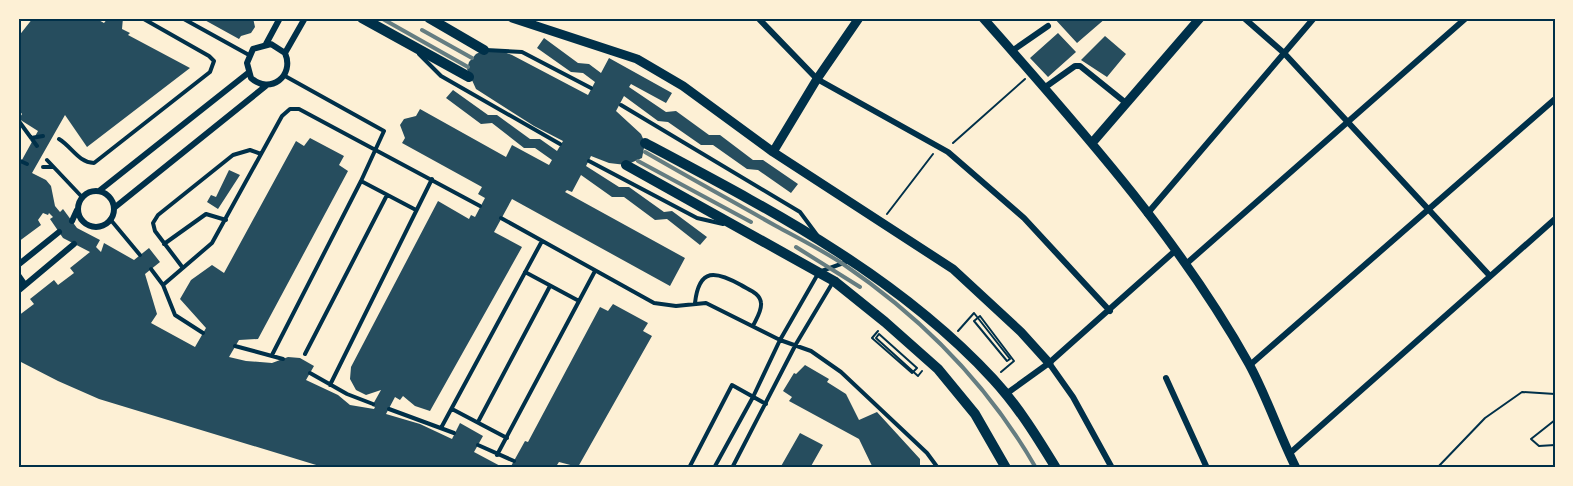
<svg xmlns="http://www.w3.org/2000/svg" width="1573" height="486" viewBox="0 0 1573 486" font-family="'Fira Sans',sans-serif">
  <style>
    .building { fill: #264d5e }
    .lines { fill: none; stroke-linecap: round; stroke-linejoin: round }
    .path { stroke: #003049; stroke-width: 2 }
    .service { stroke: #003049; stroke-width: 4 }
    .minor { stroke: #003049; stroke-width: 6 }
    .tertiary { stroke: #003049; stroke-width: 9 }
    .primary { stroke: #003049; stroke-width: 10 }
    .rail { stroke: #657d81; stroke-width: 4 }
    .neatline { fill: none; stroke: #003049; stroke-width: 2 }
  </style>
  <rect width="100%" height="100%" fill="#fdf0d5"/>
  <path class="building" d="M33 18H95L104 23 108 18H123L122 29 130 33 128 35 190 68 87 147 65 115 32 173 46 180 51 186 55 206 60 212 63 209 77 228 100 240 96 247 101 252 104 243 134 260 149 248 160 262 145 274 157 314 151 323 195 347 206 328 180 299 191 280 212 265 224 273 296 141 304 146 310 138 344 156 339 165 348 171 258 339 239 340 229 357 246 361 272 363 288 357 300 358 314 366 306 380 338 395 350 405 374 409 375 407 372 406 381 390 366 395 356 390 350 379 351 367 438 201 469 219 471 215 475 217 485 198 478 194 482 187 402 143 405 138 400 125 404 119 416 116 420 109 506 157 512 145 549 165 552 160 535 148H524L492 123 481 124 446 98 453 90 488 115H497L530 139H540L557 151 563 141 534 126 476 89 467 69 469 62 476 54 484 50H498L512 55 588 95 595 82 583 73 571 72 537 48 544 38 578 63 589 64 601 73 609 58 672 93 666 103 631 84 629 87 666 112 676 111 709 135H720L753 160H763L798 184 791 193 758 170 747 169 713 145H701L668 122 658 121 624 96 616 111 641 134 645 143 642 158 626 165 609 163 591 156 586 166 619 187H629L664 212 672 211 707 237 700 245 667 219 655 220 624 197H612L581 175 572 192 567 190 565 192 685 258 670 286 512 199 494 232 522 247 430 411 415 406 403 396 400 400 395 397 386 414 420 424 452 439 460 423 483 436 474 452 504 468H326L99 399 58 381 21 362 18 357V316L34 304 30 299 54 280 58 285 74 273 70 268 90 252 63 238 50 219 53 217 49 213 48 215 43 213 38 220 41 225 18 242V167L38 131 19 119 22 114 18 109V37Z
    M201 18H253L255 27 251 33 241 36 239 39Z
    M1054 18H1106L1077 43Z
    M1058 33 1076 52 1048 77 1030 58Z
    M1105 36 1126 54 1107 77 1081 60Z
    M229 170 240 175 218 209 207 202 211 195 216 197Z
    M613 304 648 323 643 331 652 336 578 467 559 462 555 468H510L525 441 528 442 600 307 608 311Z
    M805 365 829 379 827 382 846 394 859 420 877 412 920 459V468H873L859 439 789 401 792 397 783 391 794 373 796 374Z
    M800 433 823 445 810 468H780Z"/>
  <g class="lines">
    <path class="path" d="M953 143 1025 79
      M887 214 933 154
      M878 331 872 338 912 373 917 368 879 334 876 338 918 376 922 371
      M958 331 974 313 1010 359 1007 361 974 321 980 316 1014 361 1001 372
      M1555 420 1531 439 1539 446 1555 445
      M1437 468 1485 418 1522 392 1555 394"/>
    <path class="service" d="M182 18 249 55
      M486 50 522 52 591 88
      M419 54 441 76 560 144
      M621 105 800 212 817 235
      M18 120 37 146
      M31 138 43 136
      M59 139C72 147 78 162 94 163L210 72 214 61 209 56 142 18
      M18 160 27 164
      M47 160 82 197
      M589 161 697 218 723 224
      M43 167H52
      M361 181 416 210
      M501 218 654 303 676 306 706 303 780 340 811 351 841 372 927 453 938 468
      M110 219 140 255
      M164 244 206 214 226 220
      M183 268 155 231 153 223 158 215 233 155 250 150 261 154
      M151 269 163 285 175 315 203 333
      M525 272 579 301
      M163 285 212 243 282 116 290 109H299L480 206
      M695 303C699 267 716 271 741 285 749 290 760 293 761 303 762 311 756 319 753 326
      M235 346 283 359
      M305 354 387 195
      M272 355 361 181 384 131 285 76
      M310 373 347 394 373 404
      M330 385 432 179
      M389 409 454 433
      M452 409 507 438
      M478 422 550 286
      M441 428 542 241
      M478 445 514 461
      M497 455 595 271
      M689 468 732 385 766 404
      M714 468 753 397 780 340 819 272 849 261
      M732 468 796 344 833 282"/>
    <path class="minor" d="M758 18 817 79 948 152 1024 218 1110 311
      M1244 18 1284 53 1490 276
      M266 44 280 18
      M1012 51 1048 26
      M285 53 271 44 253 49 247 63 251 78C270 95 295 76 285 53L305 18
      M1044 88 1075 66H1080L1126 103
      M99 191 248 73
      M78 209a18 18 0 1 1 36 0a18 18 0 1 1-36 0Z
      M114 208 267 85
      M1147 214 1314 18
      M72 221 77 210
      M1186 264 1466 18
      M18 265 59 232
      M18 275 25 285
      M18 291 74 244
      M1049 363 1073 397 1112 468
      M1250 365 1555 99
      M1166 378 1207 468
      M1006 394 1049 363 1176 250
      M1289 454 1555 219"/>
    <path class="tertiary" d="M512 18 637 59 683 86 773 152 953 269 1021 332 1049 363
      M983 18C1078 126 1179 238 1249 364 1267 397 1279 434 1296 468
      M1092 143 1200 18
      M773 152 817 79 859 18"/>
    <path class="primary" d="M362 18 469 77
      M429 18 484 50
      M645 143C769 209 896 274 993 379 1018 406 1037 437 1056 468
      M626 165 834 281 885 322 938 369 975 414 1006 468"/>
    <path class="rail" d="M381 18 468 67
      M422 30 472 58
      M645 152C688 177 732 201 776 226 798 238 822 250 843 264 921 317 989 386 1036 468
      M638 161 751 222
      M796 247 860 287"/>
  </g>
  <rect width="1573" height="486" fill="none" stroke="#fdf0d5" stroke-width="39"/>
  <rect x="20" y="20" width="1534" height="446" class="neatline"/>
</svg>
